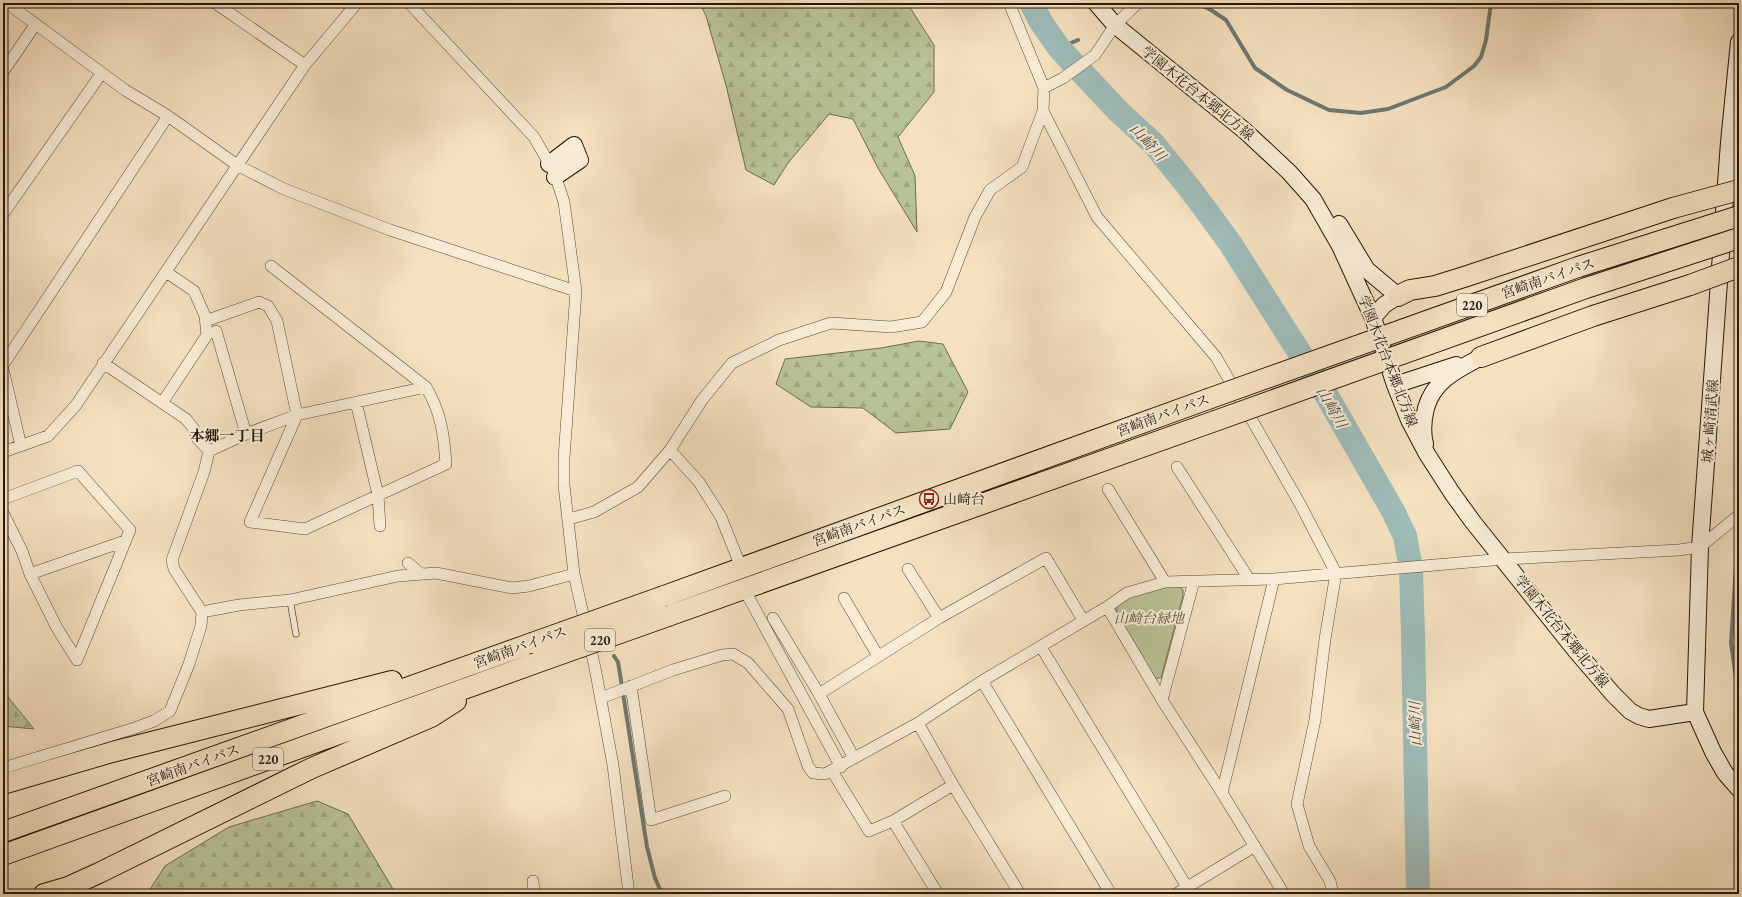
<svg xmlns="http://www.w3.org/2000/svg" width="1742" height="897" viewBox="0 0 1742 897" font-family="'EB Garamond','Noto Serif JP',serif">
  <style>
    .forest { fill: url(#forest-firs); stroke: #6e6c4e }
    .park { fill: #b8c395; stroke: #6e6c4e }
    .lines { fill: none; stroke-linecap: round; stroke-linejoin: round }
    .stream { stroke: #6d7972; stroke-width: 4 }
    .river { stroke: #9ebcb9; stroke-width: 24 }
    .lane-casing { stroke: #584836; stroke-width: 7 }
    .street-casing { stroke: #584836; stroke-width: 12 }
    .secondary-casing { stroke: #241508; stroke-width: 18 }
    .highway-casing { stroke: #241508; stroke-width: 22 }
    .lane { stroke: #f8ecd6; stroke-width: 5.5 }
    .street { stroke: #f8ecd6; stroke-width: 11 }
    .secondary { stroke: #f8ecd6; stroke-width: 16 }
    .highway { stroke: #f5e1c0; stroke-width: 20 }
    .highway-bridge-casing { stroke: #241508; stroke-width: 22; stroke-linecap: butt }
    .highway-bridge { stroke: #f5e1c0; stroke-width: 20 }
    .labels { text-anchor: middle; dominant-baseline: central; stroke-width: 4; stroke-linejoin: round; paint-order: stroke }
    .shield { fill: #f8ecd6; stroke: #645646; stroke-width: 1 }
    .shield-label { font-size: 13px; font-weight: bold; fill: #241508 }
    .street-label { font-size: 14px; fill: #241508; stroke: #f8ecd6 }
    .poi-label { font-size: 14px; fill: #241508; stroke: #f8ecd6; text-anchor: start }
    .park-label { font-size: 14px; font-style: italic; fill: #585239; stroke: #f8ecd6 }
    .water-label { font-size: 15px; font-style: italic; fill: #4f4f46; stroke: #f8ecd6 }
    .neighbourhood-label { font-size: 15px; font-weight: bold; fill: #241508; stroke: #f8ecd6 }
  </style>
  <defs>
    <pattern id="forest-firs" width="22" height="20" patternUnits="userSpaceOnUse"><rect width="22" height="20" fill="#b8c395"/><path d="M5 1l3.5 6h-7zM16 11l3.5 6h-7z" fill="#9ea77f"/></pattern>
  </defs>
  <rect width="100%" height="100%" fill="#f5e1c0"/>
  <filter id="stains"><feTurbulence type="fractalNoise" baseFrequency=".005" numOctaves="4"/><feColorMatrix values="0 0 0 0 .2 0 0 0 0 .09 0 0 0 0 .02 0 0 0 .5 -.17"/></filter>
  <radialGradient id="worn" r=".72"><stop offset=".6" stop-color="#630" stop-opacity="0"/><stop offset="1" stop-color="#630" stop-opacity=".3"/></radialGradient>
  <path class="forest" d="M700 3H907L934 45V92L898 137 915 176 917 232 878 168 853 119 829 114 788 163 774 185 746 170 726 85 706 16Z
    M919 341 943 344 968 392 950 429 896 433 863 408 811 407 776 384 785 359 881 348Z
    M3 691 34 729 3 726Z
    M317 801 348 814 396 894H147L165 866 229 827Z"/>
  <path class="park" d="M1177 585 1183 590V596L1161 678H1154L1116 614 1118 602 1143 591Z"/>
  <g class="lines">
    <path class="stream" d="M1197 3 1211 10 1226 20 1255 68 1287 90 1329 110 1361 113 1388 109 1446 87 1474 66 1481 57 1486 40 1491 3
      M1059 48 1078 40
      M1739 547 1737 551 1731 643 1739 700
      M614 656 618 662 620 674 647 847 655 878 662 894"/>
    <path class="river" d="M1031 3 1041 22 1059 48 1119 112 1153 143 1191 190 1230 243 1327 396 1393 511 1405 536 1411 569 1413 635 1418 894"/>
    <defs>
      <path id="lane" d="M290 600 296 634"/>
      <path id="street" d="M7 3 125 90 168 116 237 165 284 189 390 230 576 291
        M215 3 305 65
        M409 3 534 137 554 172 564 202 576 291 564 458V485L574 574 595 668 613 765 629 894
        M3 72 35 25
        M1044 88 1063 78 1095 55 1115 25 1138 3
        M1043 111 1097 217 1216 357 1300 504 1336 573 1325 639 1315 720 1297 804 1309 846 1330 881 1333 894
        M1729 142 1739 155
        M3 214 101 74
        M271 266 426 387
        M216 331 246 434
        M3 365 168 116
        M3 369 21 446
        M426 387C441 412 444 435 446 464L305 529 250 522 297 415Z
        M356 402 378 495 380 526
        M162 403 207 335 205 316 194 291 166 272
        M670 450 699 482 721 517 741 567
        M209 451 246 434 297 415 277 321 268 306 259 302 211 319
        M3 452 48 436 76 405 305 65 357 3
        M1177 467 1249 579
        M1108 489 1165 582
        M3 499 78 471 130 530 77 660 57 628 30 574 22 551 3 513
        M569 519 594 512 638 487 670 450 702 400 732 363 779 340 831 323 891 327 922 322 946 292 975 217 990 190 1022 167 1043 111 1044 88 1009 3
        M408 563 421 574
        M908 569 939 618
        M30 574 125 541
        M744 589 841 767
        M844 598 878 656
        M1107 607 1162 700 1222 793 1284 894
        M202 612 239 605 290 600 398 576 436 573 512 588 529 586 574 574
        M773 618 819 694 854 758
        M1041 647 1187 887
        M982 681 1111 894
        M631 686 651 820 725 796
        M819 694 939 618 1046 558 1083 620
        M601 698 673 670 722 655 733 654 748 663 788 709 808 766 813 773 825 774 918 723 982 681 1107 607 1127 593 1165 582 1274 579 1504 559 1679 550 1700 547 1739 515
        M1162 700 1194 581
        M918 723 953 785 1020 894
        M3 768 135 728 154 721 170 711 189 664 201 626 202 612 174 569 172 560 204 472 209 451 197 438 194 429 186 419 103 363
        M832 771 869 831 893 821 953 785
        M1222 793 1274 579
        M893 821 938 894
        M533 881 534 894
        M1176 894 1255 846"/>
      <path id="secondary" d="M1096 3 1115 25 1245 131 1289 172 1313 199 1340 246 1373 318 1395 385 1409 420 1427 454 1452 493 1473 522 1576 651 1613 694 1630 711 1639 716 1649 719 1695 712
        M1739 42 1729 142 1700 547 1695 712 1713 752 1725 773 1739 789
        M549 164 574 145 580 160 555 177
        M1339 224 1367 270 1398 296 1384 305 1373 318
        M1395 385 1456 365
        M1425 444C1422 432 1423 420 1426 408 1434 380 1457 370 1481 357"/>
      <path id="highway" d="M1398 296 1410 290 1435 286 1464 277 1673 208
        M1481 357 1593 316 1690 285
        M664 596 1208 399
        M668 616 1215 421
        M3 784 112 752 392 681
        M3 832 532 643
        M3 855 533 664
        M44 894 68 887 99 873 312 768 431 717 456 701"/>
    </defs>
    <use href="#lane" class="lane-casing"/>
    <use href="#street" class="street-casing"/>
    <use href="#secondary" class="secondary-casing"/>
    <use href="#highway" class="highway-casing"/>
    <use href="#lane" class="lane"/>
    <use href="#street" class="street"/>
    <use href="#secondary" class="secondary"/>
    <use href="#highway" class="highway"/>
    <defs>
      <path id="highway-bridge" d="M1673 208 1739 190
        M1690 285 1739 267
        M1208 399 1578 267 1739 216
        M1215 421 1586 288 1739 238
        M532 643 664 596
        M533 664 668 616"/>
    </defs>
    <use href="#highway-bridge" class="highway-bridge-casing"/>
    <use href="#highway-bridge" class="highway-bridge"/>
  </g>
  <defs>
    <symbol id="bus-ring" viewBox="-11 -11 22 22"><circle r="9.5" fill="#f8ecd6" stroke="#8f2418" stroke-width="1.5"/><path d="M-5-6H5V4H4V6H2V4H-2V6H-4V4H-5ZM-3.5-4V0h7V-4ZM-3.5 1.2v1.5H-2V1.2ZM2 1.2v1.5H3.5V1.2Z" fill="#8f2418"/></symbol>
  </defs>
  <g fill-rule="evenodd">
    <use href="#bus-ring" x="918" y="488" width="22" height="22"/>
  </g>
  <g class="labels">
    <g class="shield">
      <rect x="1457" y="294" width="30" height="22" rx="3"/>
      <rect x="585" y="629" width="30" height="22" rx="3"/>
      <rect x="253" y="748" width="30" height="22" rx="3"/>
    </g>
    <g class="shield-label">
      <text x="1472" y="305">220</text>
      <text x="600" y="640">220</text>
      <text x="268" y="759">220</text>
    </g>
    <g class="street-label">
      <text transform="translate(1198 93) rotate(39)">学園木花台本郷北方線</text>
      <text transform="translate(1548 278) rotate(-19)">宮崎南バイパス</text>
      <text transform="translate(1388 361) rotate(69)">学園木花台本郷北方線</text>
      <text transform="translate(1163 415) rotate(-20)">宮崎南バイパス</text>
      <text transform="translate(1710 421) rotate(-86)">城ヶ崎清武線</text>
      <text transform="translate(859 525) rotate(-20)">宮崎南バイパス</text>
      <text transform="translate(1562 631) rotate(51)">学園木花台本郷北方線</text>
      <text transform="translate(520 647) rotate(-20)">宮崎南バイパス</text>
      <text transform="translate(193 765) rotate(-20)">宮崎南バイパス</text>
    </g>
    <g class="poi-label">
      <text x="943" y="499">山崎台</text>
    </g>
    <g class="park-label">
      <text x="1149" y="618">山崎台緑地</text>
    </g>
    <g class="water-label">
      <text transform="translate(1148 142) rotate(47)">山崎川</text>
      <text transform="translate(1332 407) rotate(60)">山崎川</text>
      <text transform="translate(1415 724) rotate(-91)">山崎川</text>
    </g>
    <g class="neighbourhood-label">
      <text x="227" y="435">本郷一丁目</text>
    </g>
  </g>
  <rect width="1742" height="897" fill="none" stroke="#f5e1c0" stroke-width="16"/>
  <rect x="4" y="4" width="1734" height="889" fill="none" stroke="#241508" stroke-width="2"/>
  <rect x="8" y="8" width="1726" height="881" fill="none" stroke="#241508"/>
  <rect width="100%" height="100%" filter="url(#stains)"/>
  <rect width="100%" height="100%" fill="url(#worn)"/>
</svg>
